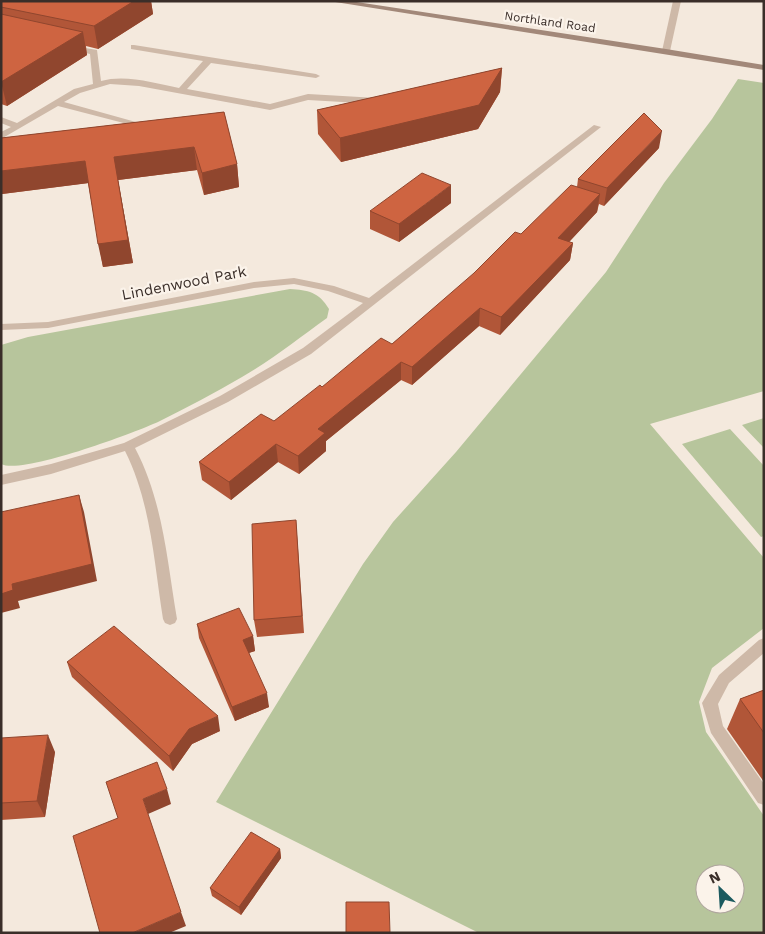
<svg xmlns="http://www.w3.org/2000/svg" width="765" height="934" viewBox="0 0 765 934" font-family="'Work Sans',sans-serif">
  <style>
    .green { fill: #b7c59c; fill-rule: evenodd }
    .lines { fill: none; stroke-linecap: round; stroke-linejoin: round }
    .service { fill: #ceb9a8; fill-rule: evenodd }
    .minor { fill: #ceb9a8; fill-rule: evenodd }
    .tertiary { fill: #ceb9a8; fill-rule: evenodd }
    .secondary { fill: #a28879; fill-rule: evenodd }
    .wall { fill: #b15638 }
    .shaded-wall { fill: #90462e }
    .building { fill: #ce6441; stroke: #90462e }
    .labels { text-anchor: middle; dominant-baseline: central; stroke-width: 4.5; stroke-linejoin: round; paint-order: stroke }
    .far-street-label { font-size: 12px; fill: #3a2e29; stroke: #fbf3ea }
    .street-label { font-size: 15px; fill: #3a2e29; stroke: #fbf3ea }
  </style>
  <rect width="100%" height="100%" fill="#f4e9dd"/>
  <path class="green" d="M738 79 764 83V391L650 424 764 558V628L712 668 699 702 706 732 764 816V933H479L216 802 363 564 393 522 456 452 606 272 664 183 712 119ZM705 874H735V904H705Z
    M290 289C308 290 319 292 329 309L327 318C299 338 272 360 242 377 215 393 186 408 158 422 133 433 23 475 1 464V345L28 337Z
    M764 418V448L742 425Z
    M730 429 764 466V536L761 537 682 444Z"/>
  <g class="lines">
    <path class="service" d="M68 45 97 50 101 81C125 74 155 83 179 88L203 61 131 49V45H134L316 74 320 76 316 78 211 63 187 89 270 104 308 94 377 98 381 101 377 104 308 100 270 110 139 86 110 84 80 93 64 102 143 124V128L58 106 1 139V132L11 127 1 123V117L17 123 74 89 93 84 90 54 68 49Z
      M764 638V653L729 683 718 704 723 726 764 784V805L758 803 711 733 702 703 719 675 759 640Z"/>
    <path class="minor" d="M594 125 601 127 311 354 228 402 135 448C163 501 167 560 177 619L175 623 170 625 165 623 163 619C154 562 151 503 125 451L51 474 1 485V475L51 464 124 443 220 396 303 348 363 303 328 291 294 284 254 288 48 328 1 330V324L48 322 254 282 294 278 334 286 369 298Z"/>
    <path class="tertiary" d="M673 1H681L670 51 666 53 662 51Z"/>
    <path class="secondary" d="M329 1H350L666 49 764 65V70Z"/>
  </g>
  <path class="wall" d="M1 1H151L153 14 98 49 86 46 87 55 7 106 1 104Z
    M502 68 500 92 478 129 341 162 318 134 317 110Z
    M224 112 237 164 239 187 204 195 197 170 118 180 133 263 103 267 88 183 2 194 1 138Z
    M659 148 604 206 599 204 597 212 569 242 573 243 570 260 500 335 479 326 412 385 401 380 326 441V451L299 474 278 462 231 500 202 480 199 462 274 421 322 387 392 344 577 187 578 179Z
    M451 203 399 242 370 229V211Z
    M296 520 304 633 257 637 254 620Z
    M197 624 253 636 255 651 249 653 269 707 235 721 199 638Z
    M67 662 220 731 192 744 173 771 72 677Z
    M764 690V782L727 729 740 699Z
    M1 738 55 752 45 817 1 820Z
    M280 849 281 858 241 915 212 896 210 888Z"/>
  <path class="shaded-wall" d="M134 1H151L153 14 98 49 94 26Z
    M83 32 87 55 7 106 1 82Z
    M502 68 500 92 478 129 341 162 340 138Z
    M662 131 659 148 604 206 607 188Z
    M194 147 197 170 118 180 133 263 103 267 98 244 114 157Z
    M85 161 89 183 2 194 1 171Z
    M237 164 239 187 204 195 202 173Z
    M451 185V203L399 242V224Z
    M600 194 597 212 556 256 558 238Z
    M573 243 570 260 500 335 501 317Z
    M480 308 479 326 412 385V367Z
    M401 362V380L326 441V451L299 474 298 456 318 429Z
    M276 444 278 462 231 500 229 482Z
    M79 495 84 512 97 581 18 601 20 608 1 613V594L12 584Z
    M253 636 255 651 245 654 243 640Z
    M267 693 269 707 235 721 232 707Z
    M218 716 220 731 192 744 173 771 169 756 189 729Z
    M48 735 55 752 45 817 37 801Z
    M167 789 171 804 148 814 143 799Z
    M280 849 281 858 241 915 239 907Z
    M181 912 186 926 169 933H132Z"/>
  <path class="building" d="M1 1H134L94 26 1 7Z
    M1 14 83 32 1 82Z
    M502 68 479 105 340 138 317 110Z
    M224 112 237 164 202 173 194 147 114 157 128 240 98 244 85 161 1 171V138Z
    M644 113 662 131 607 188 578 179Z
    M422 173 451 185 399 224 370 211Z
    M571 185 600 194 558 238 573 243 501 317 480 308 412 367 401 362 318 429 325 433 298 456 276 444 229 482 199 462 261 414 274 421 320 385 322 387 381 338 392 344 474 273 515 232 521 234Z
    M79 495 92 564 12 584 13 590 1 594V512Z
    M296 520 302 616 254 620 252 524Z
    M239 608 253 636 243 640 267 693 232 707 197 624Z
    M114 626 218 716 189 729 169 756 67 662Z
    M764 690V733L740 699Z
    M48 735 37 801 1 803V738Z
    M157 762 167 789 143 799 181 912 132 933H100L73 836 118 818 106 782Z
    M251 832 280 849 239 907 210 888Z
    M346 902H389L390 933H346Z"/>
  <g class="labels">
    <g class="far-street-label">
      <text transform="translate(550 22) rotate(8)">Northland Road</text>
    </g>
    <g class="street-label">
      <text transform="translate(184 283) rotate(-11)">Lindenwood Park</text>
    </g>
  </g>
  <rect width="765" height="934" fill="none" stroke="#3a2e29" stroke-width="5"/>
  <g transform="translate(720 889) rotate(335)"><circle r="24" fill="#fbf3ea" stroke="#aea49d"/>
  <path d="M0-4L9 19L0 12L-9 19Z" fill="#1b5a5f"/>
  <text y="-8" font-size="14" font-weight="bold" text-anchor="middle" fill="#3a2e29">N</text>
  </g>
</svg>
